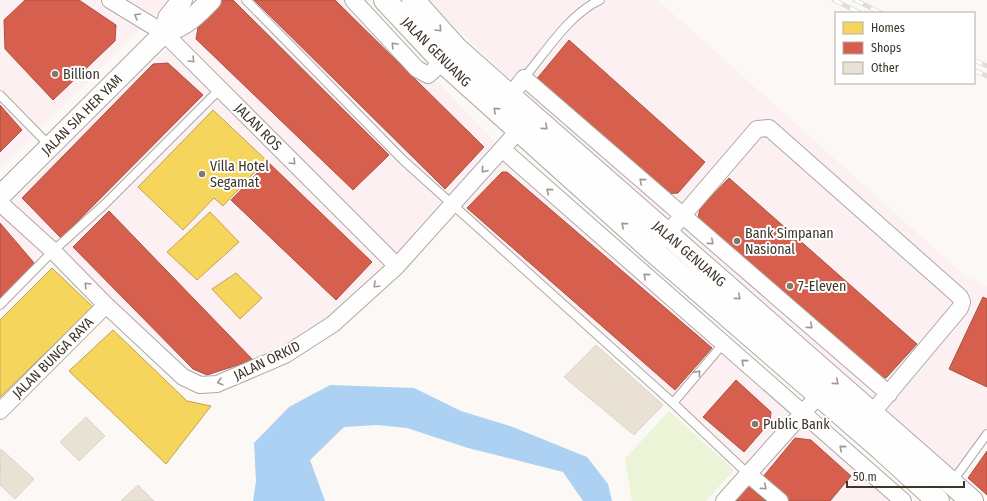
<svg xmlns="http://www.w3.org/2000/svg" width="987" height="501" viewBox="0 0 987 501" font-family="'Fira Sans Condensed',sans-serif">
  <style>
    .commercial { fill: #fdf0f3 }
    .green { fill: #ecf4d7 }
    .water { fill: #add1f2 }
    .homes { fill: #f6d55c; stroke: #bea54c }
    .shops { fill: #d6604d; stroke: #a85342 }
    .building { fill: #e9e1d3; stroke: #d9d4cc }
    .lines { fill: none; stroke-linecap: round; stroke-linejoin: round }
    .service-casing { stroke: #aea9a2; stroke-width: 10 }
    .minor-casing { stroke: #aea9a2; stroke-width: 18 }
    .tertiary-casing { stroke: #aea9a2; stroke-width: 22 }
    .trunk-casing { stroke: #aea9a2; stroke-width: 24 }
    .service { stroke: #fefefe; stroke-width: 8 }
    .minor { stroke: #fefefe; stroke-width: 16 }
    .tertiary { stroke: #fefefe; stroke-width: 20 }
    .trunk { stroke: #fefefe; stroke-width: 22 }
    .rail-casing { stroke: #dedddc; stroke-width: 4.5 }
    .rail { stroke: #fff; stroke-width: 3; stroke-dasharray: 9; stroke-linecap: butt }
    .oneway { stroke: #9e9a93 }
    .poi-dot { fill: #807970; stroke: #fff; stroke-width: 1.5 }
    .labels { text-anchor: middle; dominant-baseline: central; stroke-width: 4; stroke-linejoin: round; paint-order: stroke }
    .street-label { font-size: 14px; fill: #3d3528; stroke: #fff }
    .poi-label { font-size: 14px; fill: #3d3528; stroke: #fff; text-anchor: start }
  </style>
  <rect width="100%" height="100%" fill="#fbf8f5"/>
  <path class="commercial" d="M0 0H169L0 169Z
    M217 0H361L497 144 387 268 330 319 280 351 217 378 200 380 185 372 61 251 0 311V210Z
    M427 0H658L965 276 987 286V429L954 472 504 74Z
    M510 149 910 501H770L749 483 719 450 454 211Z"/>
  <path class="green" d="M669 411 734 470 706 501H632L625 459Z"/>
  <path class="water" d="M330 385 414 388 461 411 510 426 587 457 608 484 612 501H583L563 472 468 448 407 428 377 425 344 427 310 460 325 501H253L256 481 254 443 289 407Z"/>
  <path class="homes" d="M213 110 266 160 223 206 214 198 183 230 138 187Z
    M210 212 239 242 197 280 167 252Z
    M52 268 93 307 0 397V320Z
    M236 273 262 298 240 319 212 289Z
    M113 330 187 401 211 406 166 464 69 371Z"/>
  <path class="shops" d="M25 0H79L116 25 115 41 53 100 5 49 4 20Z
    M223 0H233L389 155 353 190 196 39 199 22Z
    M254 0H335L484 147 445 189Z
    M569 40 705 162 678 193 662 194 535 81Z
    M168 63 203 95 61 238 22 198 153 64Z
    M0 105 22 130 0 152Z
    M268 162 372 262 336 300 231 200Z
    M502 172H507L712 348 675 390 467 208Z
    M729 178 917 344 886 378 869 372 698 218 700 208Z
    M109 211 253 360 207 375 193 369 73 247Z
    M0 223 35 264 0 298Z
    M983 297 987 299V387L949 369Z
    M736 380 771 412 770 422 744 452 703 417Z
    M795 438 811 440 851 476 830 501H789L762 478Z
    M987 451V495L968 478Z
    M748 486 766 501H736Z"/>
  <path class="building" d="M596 345 663 405 634 435 564 377Z
    M86 417 105 436 79 461 60 442Z
    M1 449 34 479 15 499 0 485Z
    M138 485 154 501H121Z"/>
  <g class="lines">
    <defs>
      <path id="service" d="M246 0 403 160 673 403 748 474
        M524 78C546 52 568 15 600 0
        M0 95 50 146
        M0 305 53 251 106 203 220 89
        M673 403 723 344
        M952 482 987 434"/>
      <path id="minor" d="M110 0 164 33 397 266
        M353 0 417 69 428 75 443 62
        M510 96 524 78 889 394
        M502 149 903 501
        M0 203 53 251 106 305 183 377 200 385 217 384 285 355 333 324 397 266 519 130
        M660 242 757 129 769 128 960 297 962 302 960 308 872 413
        M0 411 106 305
        M748 474 780 501
        M724 501 819 395"/>
      <path id="tertiary" d="M164 33 168 18 182 0
        M0 196 164 33C186 25 195 17 211 0"/>
      <path id="trunk" d="M385 0 443 62 653 251 881 449 938 501
        M413 0 457 49 510 96 972 501"/>
    </defs>
    <use href="#service" class="service-casing"/>
    <use href="#minor" class="minor-casing"/>
    <use href="#tertiary" class="tertiary-casing"/>
    <use href="#trunk" class="trunk-casing"/>
    <use href="#service" class="service"/>
    <use href="#minor" class="minor"/>
    <use href="#tertiary" class="tertiary"/>
    <use href="#trunk" class="trunk"/>
    <defs>
      <path id="rail" d="M834 0 860 13
        M855 0 881 13
        M974 60 987 66
        M974 70 987 76"/>
    </defs>
    <use href="#rail" class="rail-casing"/>
    <use href="#rail" class="rail"/>
  </g>
  <defs><path id="oneway-chevron" d="M-2-3.5L2.5 0L-2 3.5" fill="none" stroke-width="1.6" stroke-linecap="round" stroke-linejoin="round"/></defs>
  <g class="oneway">
    <use href="#oneway-chevron" transform="translate(137 16) rotate(-149)"/>
    <use href="#oneway-chevron" transform="translate(439 29) rotate(47)"/>
    <use href="#oneway-chevron" transform="translate(394 45) rotate(-133)"/>
    <use href="#oneway-chevron" transform="translate(192 60) rotate(45)"/>
    <use href="#oneway-chevron" transform="translate(496 110) rotate(-138)"/>
    <use href="#oneway-chevron" transform="translate(545 127) rotate(41)"/>
    <use href="#oneway-chevron" transform="translate(293 162) rotate(45)"/>
    <use href="#oneway-chevron" transform="translate(484 170) rotate(131)"/>
    <use href="#oneway-chevron" transform="translate(642 181) rotate(-139)"/>
    <use href="#oneway-chevron" transform="translate(549 191) rotate(-139)"/>
    <use href="#oneway-chevron" transform="translate(624 225) rotate(-138)"/>
    <use href="#oneway-chevron" transform="translate(711 242) rotate(41)"/>
    <use href="#oneway-chevron" transform="translate(646 276) rotate(-139)"/>
    <use href="#oneway-chevron" transform="translate(87 285) rotate(-135)"/>
    <use href="#oneway-chevron" transform="translate(376 285) rotate(137)"/>
    <use href="#oneway-chevron" transform="translate(738 297) rotate(41)"/>
    <use href="#oneway-chevron" transform="translate(810 326) rotate(41)"/>
    <use href="#oneway-chevron" transform="translate(744 362) rotate(-139)"/>
    <use href="#oneway-chevron" transform="translate(698 373) rotate(-49)"/>
    <use href="#oneway-chevron" transform="translate(220 382) rotate(164)"/>
    <use href="#oneway-chevron" transform="translate(836 382) rotate(41)"/>
    <use href="#oneway-chevron" transform="translate(842 448) rotate(-139)"/>
    <use href="#oneway-chevron" transform="translate(764 487) rotate(41)"/>
  </g>
  <g class="poi-dot">
    <circle cx="55" cy="74" r="4"/>
    <circle cx="202" cy="174" r="4"/>
    <circle cx="737" cy="241" r="4"/>
    <circle cx="790" cy="286" r="4"/>
    <circle cx="755" cy="424" r="4"/>
  </g>
  <g class="labels">
    <g class="street-label">
      <text transform="translate(436 52) rotate(45)">JALAN GENUANG</text>
      <text transform="translate(82 115) rotate(-45)">JALAN SIA HER YAM</text>
      <text transform="translate(258 127) rotate(45)">JALAN ROS</text>
      <text transform="translate(689 254) rotate(41)">JALAN GENUANG</text>
      <text transform="translate(53 358) rotate(-45)">JALAN BUNGA RAYA</text>
      <text transform="translate(267 361) rotate(-26)">JALAN ORKID</text>
    </g>
    <g class="poi-label">
      <text x="63" y="74">Billion</text>
      <text x="210" y="166">Villa Hotel<tspan x="210" dy="16">Segamat</tspan></text>
      <text x="745" y="233">Bank Simpanan<tspan x="745" dy="16">Nasional</tspan></text>
      <text x="798" y="286">7-Eleven</text>
      <text x="763" y="424">Public Bank</text>
    </g>
  </g>
  <rect x="835" y="12" width="140" height="72" fill="#ffffff" stroke="#b1aea9"/>
  <rect x="843" y="22" width="20" height="12" fill="#f6d55c" stroke="#b1aea9"/>
  <text x="871" y="32" font-size="12" fill="#3d3528">Homes</text>
  <rect x="843" y="42" width="20" height="12" fill="#d6604d" stroke="#b1aea9"/>
  <text x="871" y="52" font-size="12" fill="#3d3528">Shops</text>
  <rect x="843" y="62" width="20" height="12" fill="#e9e1d3" stroke="#b1aea9"/>
  <text x="871" y="72" font-size="12" fill="#3d3528">Other</text>
  <path d="M847 481v6h117v-6" fill="none" stroke="#3d3528" stroke-width="2"/>
  <text x="853" y="481" font-size="12" fill="#3d3528" stroke="#ffffff" stroke-width="3" paint-order="stroke">50 m</text>
</svg>
